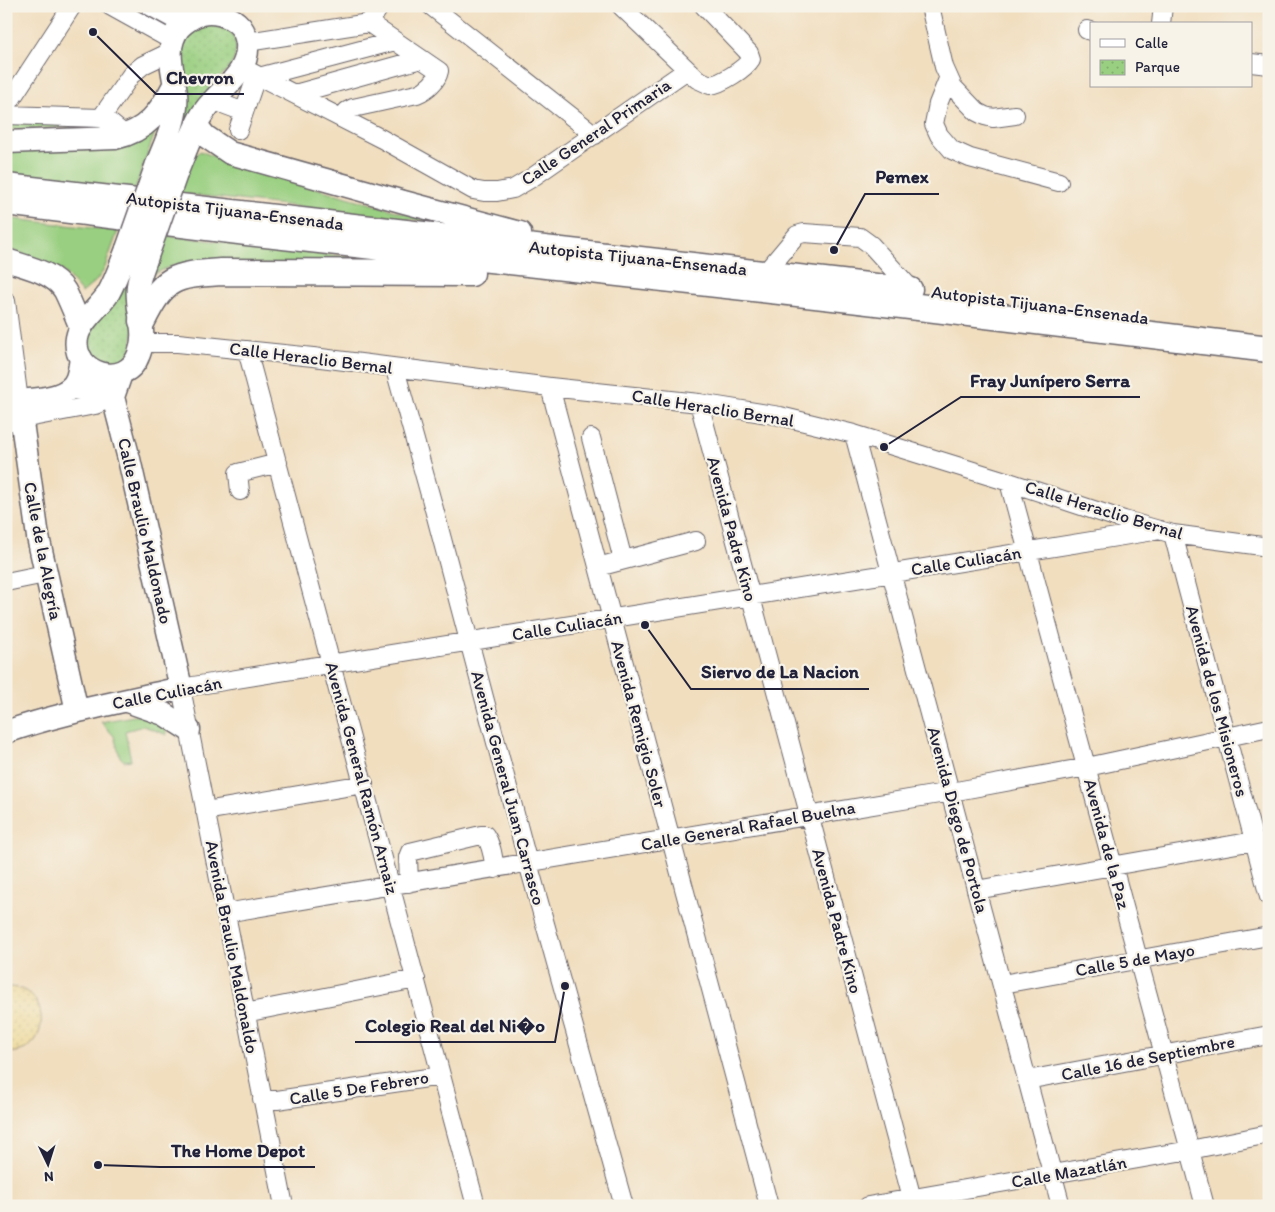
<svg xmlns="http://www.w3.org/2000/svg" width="1275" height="1212" viewBox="0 0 1275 1212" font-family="Itim,sans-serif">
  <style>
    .green { fill: #99cf80; stroke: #5e785e }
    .sand { fill: url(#sand-dots); stroke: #887e6c }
    .park { fill: url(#park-dots); stroke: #5e785e }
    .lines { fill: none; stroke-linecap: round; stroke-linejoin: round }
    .minor-casing { stroke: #6a6469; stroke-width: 20 }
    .major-casing { stroke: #6a6469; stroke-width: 25 }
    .highway-casing { stroke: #6a6469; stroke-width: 29 }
    .minor { stroke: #fff; stroke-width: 18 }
    .major { stroke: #fff; stroke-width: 22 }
    .highway { stroke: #fff; stroke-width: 26 }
    .major-bridge-casing { stroke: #6a6469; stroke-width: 25; stroke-linecap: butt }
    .major-bridge { stroke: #fff; stroke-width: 22 }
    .labels { text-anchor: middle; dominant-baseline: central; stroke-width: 4.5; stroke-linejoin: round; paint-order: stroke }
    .street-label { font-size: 18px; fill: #22223b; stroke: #f7f3e8 }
    .leader { fill: none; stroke: #22223b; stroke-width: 2 }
    .callout-dot { fill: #22223b; stroke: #f7f3e8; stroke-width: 2 }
    .callout-label { font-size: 19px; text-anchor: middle; font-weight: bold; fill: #22223b; stroke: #f7f3e8; stroke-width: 4.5; stroke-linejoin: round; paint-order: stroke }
  </style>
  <defs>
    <pattern id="sand-dots" width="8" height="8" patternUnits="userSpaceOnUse" patternTransform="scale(1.25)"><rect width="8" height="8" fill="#eeda9e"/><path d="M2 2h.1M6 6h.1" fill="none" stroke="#ccbb89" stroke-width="1.8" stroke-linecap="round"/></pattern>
    <pattern id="park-dots" width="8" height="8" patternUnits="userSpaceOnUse" patternTransform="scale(1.25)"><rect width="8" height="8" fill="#99cf80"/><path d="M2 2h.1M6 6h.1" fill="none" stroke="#84b170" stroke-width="1.8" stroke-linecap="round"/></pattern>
  </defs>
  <rect width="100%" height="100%" fill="#f7f3e8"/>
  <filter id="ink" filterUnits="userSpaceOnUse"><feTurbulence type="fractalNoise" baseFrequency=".02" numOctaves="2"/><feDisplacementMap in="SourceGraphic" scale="10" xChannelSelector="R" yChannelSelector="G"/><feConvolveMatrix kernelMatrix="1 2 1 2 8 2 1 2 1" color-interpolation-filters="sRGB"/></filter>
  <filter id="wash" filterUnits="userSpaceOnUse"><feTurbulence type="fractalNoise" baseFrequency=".0096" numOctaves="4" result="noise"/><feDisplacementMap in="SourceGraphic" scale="20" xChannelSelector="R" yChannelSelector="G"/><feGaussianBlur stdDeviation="1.12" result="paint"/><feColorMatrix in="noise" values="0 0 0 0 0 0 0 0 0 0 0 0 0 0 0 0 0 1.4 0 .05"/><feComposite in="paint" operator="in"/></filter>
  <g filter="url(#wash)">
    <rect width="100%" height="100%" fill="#f1debf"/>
    <path class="green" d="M85 121 93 126 6 130V124Z
      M157 127 135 189 6 174V149Z
      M200 151 238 166 435 222 176 193 187 163Z
      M6 218 118 231 104 270 96 281 82 293 63 271 40 260 6 248Z
      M163 235 415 265 184 264 172 266 151 275Z
      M139 715 165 728 167 735 144 726 125 731 131 760 124 761 120 757 114 736 101 722Z"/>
    <path class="sand" d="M6 987C55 985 51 1058 6 1052Z"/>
    <path class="park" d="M207 23C212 23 219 23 223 26 239 34 239 55 229 68 221 77 212 85 205 94L132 338 131 351 118 365 98 363 89 351 87 340 185 87C184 69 175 41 193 29 197 26 203 25 207 23Z"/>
  </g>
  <g filter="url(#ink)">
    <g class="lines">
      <defs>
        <path id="minor" d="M110 6 173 41
          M150 6 183 24
          M431 6 595 135
          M621 6 697 79 710 85C721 84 745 69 751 59L749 53 704 6
          M930 6 944 67 953 87 977 112 985 116 993 118 1015 115
          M369 23 380 6
          M1161 24 1163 6
          M1087 30 1091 31
          M247 42 369 23 439 71C437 81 427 90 417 94L353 108 347 111 341 118
          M1251 63 1269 65
          M243 68 382 139 473 190 484 192H497L513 189 530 179 687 70
          M948 79 938 104 934 124 939 135 952 150 970 158 1059 182
          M295 94 421 59
          M212 100 244 112
          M6 107 72 6
          M6 115 101 118 108 121 126 136
          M101 118 131 75 143 65 170 52
          M238 130 253 86 259 77 395 41
          M766 272 797 235 804 233 860 237 871 245 911 289
          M6 301 19 401 6 403
          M142 343H178L313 357 550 387 699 403 780 416 854 434 1009 482 1124 520 1173 534 1269 547
          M247 350 476 1206
          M395 369 434 509 528 863 624 1206
          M550 387 769 1206
          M699 403 914 1206
          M6 422 95 405 113 397
          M854 434 1061 1206
          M591 438 623 560
          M1009 482 1205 1206
          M240 491 238 473 278 463
          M1173 534 1269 897
          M598 567 696 541
          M6 582 45 574
          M205 811 364 784
          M409 883 408 857 410 852 481 835H485C492 845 493 857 495 869
          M976 890 1254 841
          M225 913 951 792 1087 767 1269 728
          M1002 984 1269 936
          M245 1013 416 979
          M1027 1080 1269 1035
          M262 1099 277 1100 441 1076
          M284 1206 181 688 1160 530
          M868 1206 1190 1150 1269 1134"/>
        <path id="major" d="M197 126 205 136 230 153 404 202 520 233
          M6 142 115 138C147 131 160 112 174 85
          M156 167C162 150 172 131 175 113 182 84 159 55 179 28 185 22 193 16 201 14 213 11 228 15 237 23 243 28 246 36 247 43 250 78 214 91 200 118 191 135 184 155 176 174
          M6 185 911 289
          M127 249C121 264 116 280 108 294 99 308 80 321 77 338 71 374 126 391 139 354 148 330 135 309 138 286 139 276 144 266 147 256
          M6 260C26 267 54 272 65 291 71 303 76 316 81 328
          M71 388 101 390 113 397
          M127 701 164 714 189 730
          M77 711 38 537 19 401C37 399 70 399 77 378 79 372 80 365 81 358
          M6 732C63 712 122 702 181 688L129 459 113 397 121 374"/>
        <path id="highway" d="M6 202 247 232 851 299 1269 349
          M142 321C164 277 173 275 221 272L471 273"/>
      </defs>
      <use href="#minor" class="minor-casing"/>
      <use href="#major" class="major-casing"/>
      <use href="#highway" class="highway-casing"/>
      <use href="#minor" class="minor"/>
      <use href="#major" class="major"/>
      <use href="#highway" class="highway"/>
      <defs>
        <path id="major-bridge" d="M127 249 156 167
          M147 256 176 174"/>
      </defs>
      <use href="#major-bridge" class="major-bridge-casing"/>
      <use href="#major-bridge" class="major-bridge"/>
    </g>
  </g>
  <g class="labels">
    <g class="street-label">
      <text transform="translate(596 132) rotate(-34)">Calle General Primaria</text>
      <text transform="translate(235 211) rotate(7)">Autopista Tijuana-Ensenada</text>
      <text transform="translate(638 258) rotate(6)">Autopista Tijuana-Ensenada</text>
      <text transform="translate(1040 305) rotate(7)">Autopista Tijuana-Ensenada</text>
      <text transform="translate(311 358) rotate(7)">Calle Heraclio Bernal</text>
      <text transform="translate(713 408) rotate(9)">Calle Heraclio Bernal</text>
      <text transform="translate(1104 510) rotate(17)">Calle Heraclio Bernal</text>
      <text transform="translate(732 529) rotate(75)">Avenida Padre Kino</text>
      <text transform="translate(145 531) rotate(77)">Calle Braulio Maldonado</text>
      <text transform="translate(43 551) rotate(79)">Calle de la Alegría</text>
      <text transform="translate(966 561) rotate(-9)">Calle Culiacán</text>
      <text transform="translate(567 626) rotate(-9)">Calle Culiacán</text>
      <text transform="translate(167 693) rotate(-11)">Calle Culiacán</text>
      <text transform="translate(1217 701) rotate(75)">Avenida de los Misioneros</text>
      <text transform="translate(639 724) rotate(75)">Avenida Remigio Soler</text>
      <text transform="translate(362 778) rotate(75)">Avenida General Ramón Arnaiz</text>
      <text transform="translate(508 788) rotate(75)">Avenida General Juan Carrasco</text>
      <text transform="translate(958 820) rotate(75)">Avenida Diego de Portola</text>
      <text transform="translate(748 826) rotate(-10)">Calle General Rafael Buelna</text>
      <text transform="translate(1107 844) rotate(75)">Avenida de la Paz</text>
      <text transform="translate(837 921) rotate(75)">Avenida Padre Kino</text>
      <text transform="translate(232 947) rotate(79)">Avenida Braulio Maldonaldo</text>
      <text transform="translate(1135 960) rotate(-10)">Calle 5 de Mayo</text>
      <text transform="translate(1148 1058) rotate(-11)">Calle 16 de Septiembre</text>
      <text transform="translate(359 1088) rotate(-9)">Calle 5 De Febrero</text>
      <text transform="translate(1069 1172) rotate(-10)">Calle Mazatlán</text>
    </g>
  </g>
  <path class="leader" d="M93 32L156 94H244M834 250L865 194H939M884 447L961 397H1140M645 625L691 689H869M565 986L555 1042H355M98 1165L160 1167H315"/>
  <g class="callout-dot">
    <circle cx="93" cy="32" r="5"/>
    <circle cx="834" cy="250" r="5"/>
    <circle cx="884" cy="447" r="5"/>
    <circle cx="645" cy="625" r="5"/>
    <circle cx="565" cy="986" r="5"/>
    <circle cx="98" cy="1165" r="5"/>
  </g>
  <g class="callout-label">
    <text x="200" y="84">Chevron</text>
    <text x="902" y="183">Pemex</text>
    <text x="1050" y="387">Fray Junípero Serra</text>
    <text x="780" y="678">Siervo de La Nacion</text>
    <text x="455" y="1032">Colegio Real del Ni�o</text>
    <text x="238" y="1157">The Home Depot</text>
  </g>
  <rect width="1275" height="1212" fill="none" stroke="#f7f3e8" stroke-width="25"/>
  <rect x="1090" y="22" width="162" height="65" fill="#f7f3e8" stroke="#a29fa3"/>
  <rect x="1100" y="39" width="25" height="8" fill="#ffffff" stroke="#a29fa3"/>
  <text x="1135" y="48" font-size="15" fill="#22223b">Calle</text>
  <rect x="1100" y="60" width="25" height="15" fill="url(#park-dots)" stroke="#a29fa3"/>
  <text x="1135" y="72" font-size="15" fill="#22223b">Parque</text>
  <g transform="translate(48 1164) rotate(176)" stroke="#f7f3e8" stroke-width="4" paint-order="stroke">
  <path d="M0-4L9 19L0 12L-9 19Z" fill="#22223b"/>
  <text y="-8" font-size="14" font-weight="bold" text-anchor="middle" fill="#22223b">N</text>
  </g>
</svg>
